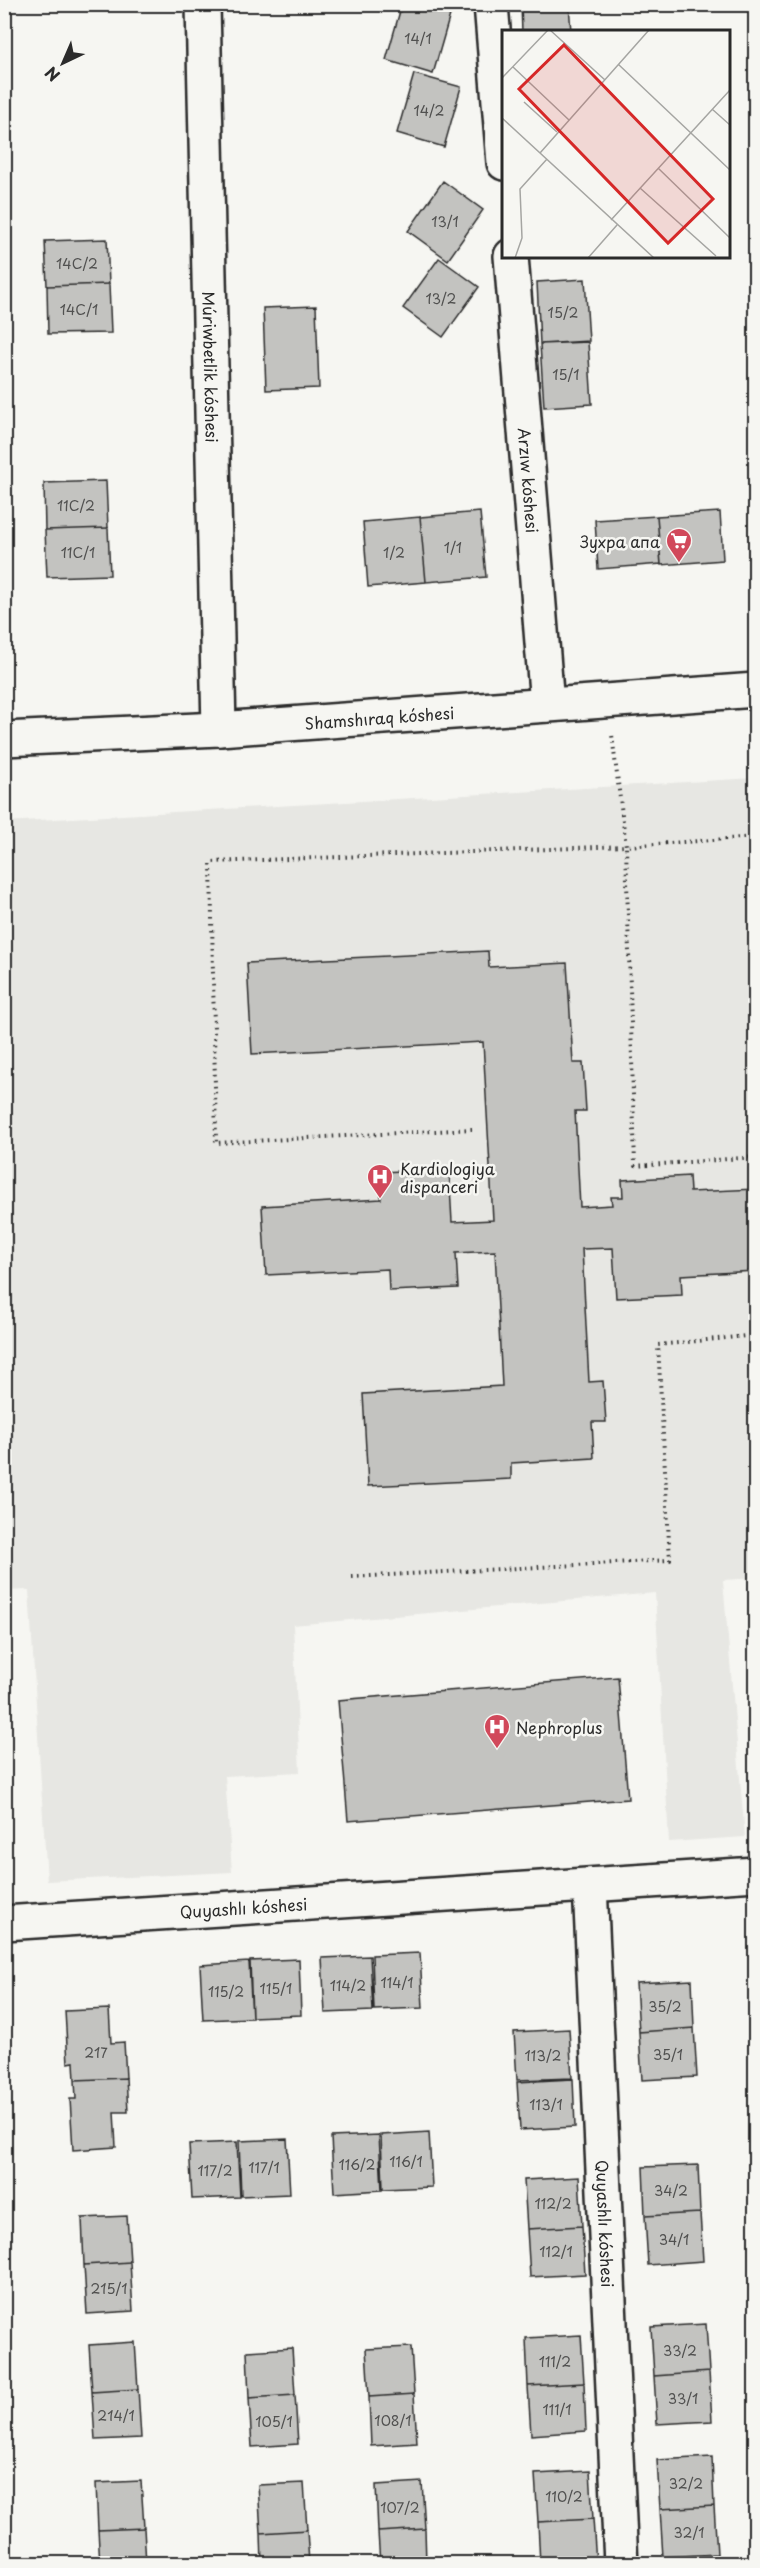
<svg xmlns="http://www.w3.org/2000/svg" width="760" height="2568" viewBox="0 0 760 2568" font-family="'Playpen Sans',sans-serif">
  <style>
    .built { fill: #e7e7e3 }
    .building { fill: #c3c3c0; stroke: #2b2b2b; stroke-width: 1.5 }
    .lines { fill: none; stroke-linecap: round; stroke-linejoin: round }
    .minor-casing { stroke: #2b2b2b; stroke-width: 38 }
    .path { stroke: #2b2b2b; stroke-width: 4; stroke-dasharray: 1.5 4.5; stroke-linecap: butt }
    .minor { stroke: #f6f6f2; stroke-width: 33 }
    .labels { text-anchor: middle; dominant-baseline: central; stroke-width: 5; stroke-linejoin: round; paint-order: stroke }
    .number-label { font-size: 14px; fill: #515150 }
    .street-label { font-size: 16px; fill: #2b2b2b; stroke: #f6f6f2 }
    .poi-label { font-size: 16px; fill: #2b2b2b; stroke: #f6f6f2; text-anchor: start }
    .inset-road { fill: none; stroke: #a5a5a2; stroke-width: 1.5 }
    .view { fill: #d62828; fill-opacity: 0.15; stroke: #d62828; stroke-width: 3 }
    .inset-edge { fill: none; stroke: #2b2b2b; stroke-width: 3 }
  </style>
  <rect width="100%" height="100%" fill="#f6f6f2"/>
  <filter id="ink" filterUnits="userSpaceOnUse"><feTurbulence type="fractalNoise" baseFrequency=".0167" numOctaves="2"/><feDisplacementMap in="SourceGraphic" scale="12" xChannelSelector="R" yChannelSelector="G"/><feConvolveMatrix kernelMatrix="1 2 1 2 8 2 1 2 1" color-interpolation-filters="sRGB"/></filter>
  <g filter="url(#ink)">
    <path class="built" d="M755 778 756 1578 723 1580 745 1837 669 1842 655 1593 293 1625 300 1772 225 1776 232 1872 47 1881 29 1590 5 1591V822Z"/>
    <path class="building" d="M402 4H413L450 15 433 74 386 60Z
      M521 4H569L571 32H522Z
      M414 74 461 87 444 147 397 133Z
      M443 181 483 210 448 260 408 231Z
      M107 239 109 284 47 286 45 241Z
      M439 258 479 287 443 337 403 308Z
      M585 279 589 341 540 344 537 282Z
      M109 284 111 333 48 334 47 286Z
      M316 306 319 388 266 390 263 308Z
      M588 342 592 404 544 407 540 344Z
      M106 481 108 528 45 530 44 483Z
      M480 512 486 577 426 582 420 517Z
      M720 512 723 560 661 565 657 516Z
      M657 516 661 564 598 569 595 520Z
      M420 517 426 582 368 587 363 522Z
      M108 528 110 575 47 577 45 530Z
      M488 951 489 967 567 963 573 1063H583L586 1111H575L580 1207 612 1205 611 1197H623L622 1180 689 1176 690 1192 756 1189V1271L681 1275 682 1295 616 1298 613 1248 582 1249 589 1382 603 1381 606 1422H592L594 1458 511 1463V1479L368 1486 363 1394 502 1386 495 1251 456 1253 458 1288 389 1291 388 1269 266 1275 262 1206 381 1199 380 1172 449 1169 452 1222 493 1220 483 1042 252 1054 247 963Z
      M618 1677 628 1799 348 1821 338 1700Z
      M420 1953 423 2008 374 2010 372 1955Z
      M370 1956 373 2011 325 2013 322 1958Z
      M299 1959 301 2015 252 2017 250 1961Z
      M249 1962 252 2018 203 2020 200 1965Z
      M692 1980 694 2028 639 2032 636 1983Z
      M109 2009 111 2043 124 2042 126 2078 75 2080 74 2062 68 2063 65 2011Z
      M694 2028 697 2077 642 2080 639 2032Z
      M569 2029 572 2078 517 2080 514 2032Z
      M126 2078 128 2112H114L116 2147 73 2150 70 2099H76L75 2080Z
      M573 2079 575 2127 520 2130 517 2082Z
      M429 2132 432 2187 383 2189 381 2135Z
      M379 2135 382 2190 334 2193 331 2137Z
      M287 2139 290 2194 241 2196 239 2141Z
      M237 2142 240 2197 192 2199 189 2144Z
      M698 2165 700 2213 645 2216 643 2167Z
      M579 2177 582 2226 527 2229 524 2180Z
      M700 2213 703 2261 648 2265 645 2216Z
      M127 2216 130 2262 84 2265 82 2218Z
      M582 2226 585 2274 530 2277 527 2229Z
      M130 2262 133 2311 87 2314 84 2265Z
      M706 2324 709 2372 654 2376 651 2327Z
      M581 2335 584 2383 528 2386 526 2338Z
      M135 2342 138 2389 92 2392 89 2345Z
      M411 2347 414 2394 369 2397 366 2349Z
      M292 2348 295 2395 249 2398 247 2351Z
      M709 2372 712 2421 657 2424 654 2376Z
      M584 2383 586 2431 531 2435 528 2386Z
      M138 2389 141 2438 95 2440 92 2392Z
      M414 2394 417 2443 371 2446 369 2397Z
      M295 2395 298 2444 252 2447 249 2398Z
      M712 2457 714 2506 660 2509 657 2460Z
      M590 2471 593 2519 538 2522 535 2474Z
      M141 2481 144 2528 98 2530 96 2483Z
      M422 2482 425 2529 378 2532 376 2485Z
      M304 2483 307 2530 261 2533 258 2485Z
      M714 2506 717 2554 663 2557 660 2509Z
      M593 2519 596 2564H540L538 2522Z
      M144 2528 146 2564H100L98 2530Z
      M425 2529 426 2564H380L378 2532Z
      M307 2530 309 2564H262L261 2533Z"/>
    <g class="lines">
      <defs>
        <g id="minor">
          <path id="s1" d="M203 4 219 729"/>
          <path d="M491 4 504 163"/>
          <path id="s2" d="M511 256 547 705"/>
          <path id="s3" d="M4 739 219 729 756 690"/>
          <path id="s4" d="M590 1885 621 2564"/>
          <path id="s5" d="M4 1923 756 1874"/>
        </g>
      </defs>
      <use href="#minor" class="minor-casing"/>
      <path class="path" d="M756 837 626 846 635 1166 756 1157
        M472 1129 216 1143 211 862 626 846 612 735
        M352 1577 670 1560 658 1345 756 1335"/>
      <use href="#minor" class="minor"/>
    </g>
  </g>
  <defs>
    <symbol id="supermarket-pin" viewBox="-11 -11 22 30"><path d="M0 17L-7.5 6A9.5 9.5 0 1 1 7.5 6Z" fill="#d1495b" stroke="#f6f6f2"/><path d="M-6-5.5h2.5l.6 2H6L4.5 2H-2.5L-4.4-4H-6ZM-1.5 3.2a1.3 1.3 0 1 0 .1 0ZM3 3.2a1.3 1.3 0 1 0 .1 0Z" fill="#fff"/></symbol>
    <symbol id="hospital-pin" viewBox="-11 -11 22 30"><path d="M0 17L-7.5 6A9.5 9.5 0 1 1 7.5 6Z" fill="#d1495b" stroke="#f6f6f2"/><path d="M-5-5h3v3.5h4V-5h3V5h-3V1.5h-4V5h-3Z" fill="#fff"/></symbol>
  </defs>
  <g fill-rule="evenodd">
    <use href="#supermarket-pin" x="664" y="526" width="30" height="40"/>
    <use href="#hospital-pin" x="365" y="1162" width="30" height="40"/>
    <use href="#hospital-pin" x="482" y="1712" width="30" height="40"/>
  </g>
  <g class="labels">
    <g class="number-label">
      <text x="418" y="38">14/1</text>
      <text x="429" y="110">14/2</text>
      <text x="445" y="221">13/1</text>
      <text x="77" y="263">14С/2</text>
      <text x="441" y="298">13/2</text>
      <text x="79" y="309">14С/1</text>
      <text x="563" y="312">15/2</text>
      <text x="566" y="374">15/1</text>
      <text x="76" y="505">11С/2</text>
      <text x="453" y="547">1/1</text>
      <text x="78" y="552">11С/1</text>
      <text x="394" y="552">1/2</text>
      <text x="397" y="1982">114/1</text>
      <text x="348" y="1985">114/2</text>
      <text x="276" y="1988">115/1</text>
      <text x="226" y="1991">115/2</text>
      <text x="665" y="2006">35/2</text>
      <text x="96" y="2052">217</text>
      <text x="668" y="2054">35/1</text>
      <text x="543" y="2055">113/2</text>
      <text x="546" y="2104">113/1</text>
      <text x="406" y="2161">116/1</text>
      <text x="357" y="2164">116/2</text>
      <text x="264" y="2167">117/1</text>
      <text x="215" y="2170">117/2</text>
      <text x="671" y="2190">34/2</text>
      <text x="553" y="2203">112/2</text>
      <text x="674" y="2239">34/1</text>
      <text x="556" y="2251">112/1</text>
      <text x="109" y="2288">215/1</text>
      <text x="680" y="2350">33/2</text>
      <text x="555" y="2361">111/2</text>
      <text x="683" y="2398">33/1</text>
      <text x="557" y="2409">111/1</text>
      <text x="116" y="2415">214/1</text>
      <text x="393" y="2420">108/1</text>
      <text x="274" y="2421">105/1</text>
      <text x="686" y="2483">32/2</text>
      <text x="564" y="2496">110/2</text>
      <text x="400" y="2507">107/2</text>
      <text x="689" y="2532">32/1</text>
    </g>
    <g class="street-label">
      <text stroke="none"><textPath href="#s1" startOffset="363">Múriwbetlik kóshesi</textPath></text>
      <text stroke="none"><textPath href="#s2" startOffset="225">Arzıw kóshesi</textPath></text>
      <text stroke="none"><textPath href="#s3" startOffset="376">Shamshıraq kóshesi</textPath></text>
      <text stroke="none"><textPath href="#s5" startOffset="240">Quyashlı kóshesi</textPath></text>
      <text stroke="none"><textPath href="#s4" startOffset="339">Quyashlı kóshesi</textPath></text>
    </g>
    <g class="poi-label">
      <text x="660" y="541" text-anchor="end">Зухра апа</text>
      <text x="400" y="1168">Kardiologiya<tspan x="400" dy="18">dispanceri</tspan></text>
      <text x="516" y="1727">Nephroplus</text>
    </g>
  </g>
  <g transform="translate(502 30)">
    <rect width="228" height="228" fill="#f6f6f2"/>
    <path class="inset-road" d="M48 0 103 50M116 34 228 140M11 37 67 90M0 48 46 0M22 72 55 102M210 79 228 95M0 88 152 228M38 123 147 0M156 138 228 208M138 158 214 226M109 190 228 60M13 228 20 208 18 159 45 129M86 228 115 195"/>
    <path class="view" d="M62 15 211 169 166 213 17 59Z"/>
    <rect width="228" height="228" class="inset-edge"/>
  </g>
  <rect width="760" height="2568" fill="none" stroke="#f6f6f2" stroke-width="24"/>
  <rect x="12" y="12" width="736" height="2544" fill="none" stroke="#2b2b2b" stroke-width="2" filter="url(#ink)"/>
  <g transform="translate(63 63) rotate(224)" stroke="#f6f6f2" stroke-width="4.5" paint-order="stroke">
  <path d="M0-4.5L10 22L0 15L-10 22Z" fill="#2b2b2b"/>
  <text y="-9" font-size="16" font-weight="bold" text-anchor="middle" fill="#2b2b2b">N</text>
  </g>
</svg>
